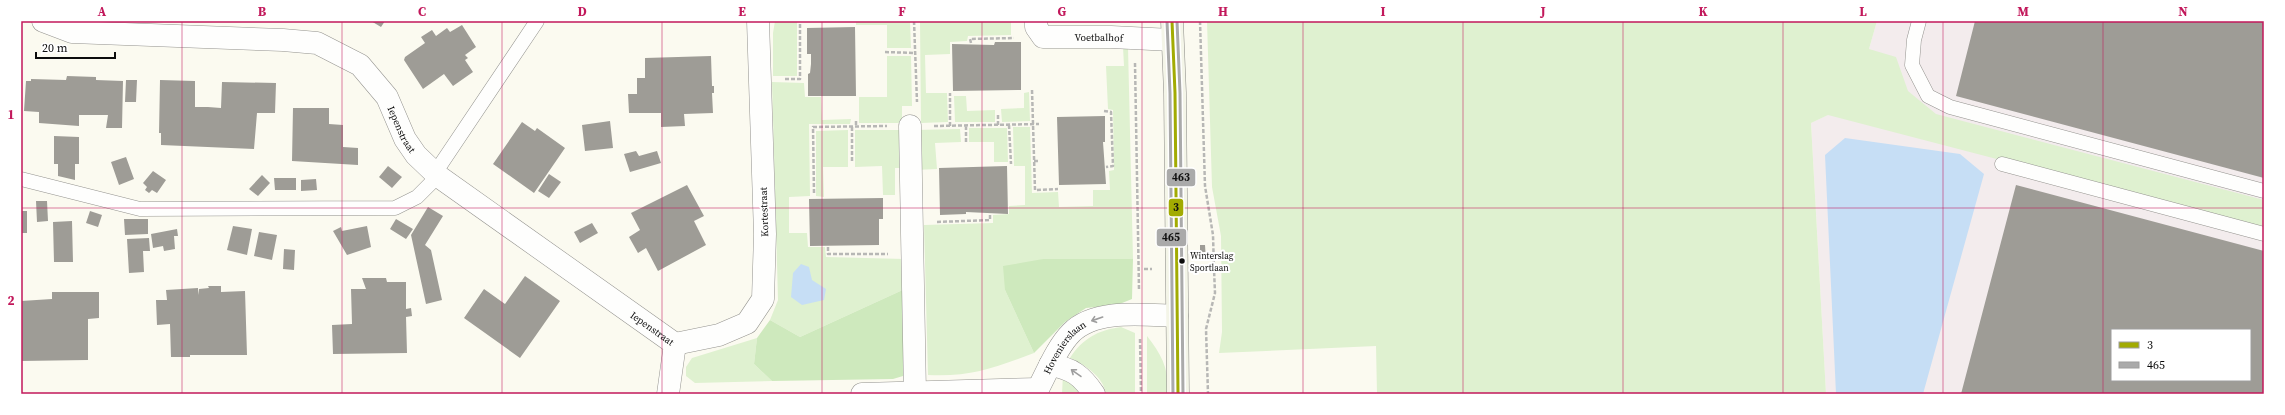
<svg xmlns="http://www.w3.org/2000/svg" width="2285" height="415" viewBox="0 0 2285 415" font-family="'Source Serif 4',serif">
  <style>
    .industrial { fill: #f3eced; fill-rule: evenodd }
    .green { fill: #dff1d0 }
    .forest { fill: #cee9bd }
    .water { fill: #c6def5 }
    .building { fill: #9e9c96; fill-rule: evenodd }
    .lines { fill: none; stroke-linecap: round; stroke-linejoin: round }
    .lane-casing { stroke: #94938f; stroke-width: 15 }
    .street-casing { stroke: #94938f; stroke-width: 23 }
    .secondary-casing { stroke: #8a8a85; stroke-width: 23 }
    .path { stroke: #b7b7b5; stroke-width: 2.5; stroke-dasharray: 4 2; stroke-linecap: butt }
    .lane { stroke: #fefefd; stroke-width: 14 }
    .street { stroke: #fefefd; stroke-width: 22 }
    .secondary { stroke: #f4f5e8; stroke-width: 22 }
    .bus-1-casing { stroke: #fff; stroke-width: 6 }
    .bus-2-casing { stroke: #fff; stroke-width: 6 }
    .bus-3-casing { stroke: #fff; stroke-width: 6 }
    .bus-1 { stroke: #a2ab02; stroke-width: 3 }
    .bus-2 { stroke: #aaa; stroke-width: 3 }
    .bus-3 { stroke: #aaa; stroke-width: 3 }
    .oneway { stroke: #9d9d9d }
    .grid { fill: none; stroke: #c2185b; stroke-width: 1; stroke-opacity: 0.55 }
    .bus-dot { fill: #0c0c0c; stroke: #fff; stroke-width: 1.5 }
    .labels { text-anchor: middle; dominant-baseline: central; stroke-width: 4; stroke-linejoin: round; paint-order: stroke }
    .bus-label { font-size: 9px; fill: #0c0c0c; stroke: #fff; text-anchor: start }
    .street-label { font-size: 10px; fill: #0c0c0c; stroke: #fff }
    .line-badge { stroke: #fff; stroke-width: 1.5 }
    .pale-badge-label { font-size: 11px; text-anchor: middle; font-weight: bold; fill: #111 }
    .neatline { fill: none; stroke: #c2185b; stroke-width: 1.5 }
    .grid-label { font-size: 13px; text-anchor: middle; font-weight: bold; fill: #c2185b }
  </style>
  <rect width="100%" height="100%" fill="#fbfaf0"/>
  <path class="industrial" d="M1877 21H2264V394H1826L1811 123 1872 93 1869 49ZM2112 330H2250V380H2112Z"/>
  <path class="green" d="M775 21H797V76H773V33Z
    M856 21H910L911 48H887V25H856Z
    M920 21H1011V35L968 36 967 41 950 42V54L925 55 926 93H947L948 122 921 123Z
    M1207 21H1877L1869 49 1896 57 1908 91 1936 114 2264 200V229L1828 115 1811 123 1826 394H1377L1376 346 1219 353 1222 332 1221 236 1212 187Z
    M1123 47H1128L1133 259H1043L1005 290 1034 353C994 368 971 377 928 375L924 225 993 223V215L1009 214V206L1025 205V166H1014L1013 127H1030L1032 193 1058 192 1059 207 1093 206V190H1110L1109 171 1114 170 1113 110 1108 109 1106 66H1124Z
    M887 56H911L912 106H902V123H859V97H887Z
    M772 82 804 83 805 97H821L822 120 851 119 850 124H809L810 196 789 197V233H807L808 247H825L826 257 905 259 907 288 800 337 770 320 778 300Z
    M1029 92 1030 121 1002 122 1001 109 1024 108V93Z
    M954 96H966L967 111 995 110V122H955Z
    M969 128H1007L1008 162H994V142H969Z
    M960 129 961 142 935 143 937 169 915 170V130Z
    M848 130V167H823L824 197 816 196V131Z
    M855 130H903L905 168H895V195H883L882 166 855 167Z
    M1121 327 1135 333V394H1106C1103 376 1085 365 1070 358 1082 339 1098 330 1121 327Z
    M1147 336C1162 355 1169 369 1168 394H1147Z
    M757 338 754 364 772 381 695 383 686 376V367L692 358Z
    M1063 374 1087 394H1062Z"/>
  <path class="forest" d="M1043 259H1133L1132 299 1117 305 1086 308 1065 322 1034 353 1005 290 1003 266Z
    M907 288 908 354 903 376 893 379 772 381 754 364 757 338 770 320 800 337Z"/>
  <path class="water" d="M1845 138 1960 154 1984 174 1923 394H1836L1825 155Z
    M801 264 809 267 812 280 826 289 824 300 802 305 791 297 793 273Z"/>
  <path class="building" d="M371 21H385L381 27Z
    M1975 21H2264V178L1956 96Z
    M462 25 476 47 465 55 468 58 465 60 473 72 453 86 444 74 423 89 404 60 405 57 425 43 421 37 432 30 436 36 447 28 450 32Z
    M855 27 856 96H808V74L810 73 811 64V54H807V28Z
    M995 42H1021V90L953 91 952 44 994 45Z
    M711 56 712 86H714V93H712L713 113 684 114 685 126 661 127V113H629L628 94H637V78H645V58Z
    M67 76 96 77V80L123 81 122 128H106L108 115H79V126L39 123V112L24 111 26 81H31V79L66 80Z
    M126 80H137L136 102H125Z
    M160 80 195 81V107H208L221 108 222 82 276 83 275 113H257L254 149 161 145V133H159Z
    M293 108H329V124L343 125V147L358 148V165L292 161Z
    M1105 116V142H1103L1106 184 1059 185 1057 117Z
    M610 121 613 148 585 151 582 125Z
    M522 122 535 131 537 128 565 148 534 193 493 164Z
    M54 136 79 137V164H75V180L58 176V164H54Z
    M636 151 639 156 657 151 661 163 630 172 624 154Z
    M126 157 134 179 119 185 111 162Z
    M388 166 402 177 392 188 379 177Z
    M1007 166 1008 214 966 212V214L940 215 939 168Z
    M153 171 166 180 157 193 152 190 149 193 145 190 147 187 143 183Z
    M549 174 561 182 549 198 538 191Z
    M262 175 270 183 258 196 249 189Z
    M274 178H296V190H275Z
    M316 179 317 190 301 191V180Z
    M687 185 704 216 694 221 706 245 658 271 646 248 638 253 629 237 640 230 631 213Z
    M2016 185 2264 251V394H1961ZM2112 330H2250V380H2112Z
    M883 198V219H879V245L810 246 809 199Z
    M36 201H47L48 221 37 222Z
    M428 207 443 216 425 245 431 250 442 300 426 304 411 235Z
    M21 211H27V233H21Z
    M90 211 102 215 98 227 86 223Z
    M124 219H148V234L125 235Z
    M396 219 413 229 406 239 390 229Z
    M72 221 73 262H54L53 222Z
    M592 223 598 233 580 243 574 232Z
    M233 226 252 229 247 255 227 250Z
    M367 226 371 247 347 255 333 231 341 227 342 231Z
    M177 229 178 236H174L175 249 164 251 163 246 153 248 151 234Z
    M259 232 277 235 272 260 254 256Z
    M149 238 150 251H143L144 272 129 273 127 239Z
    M1200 245H1205L1206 260H1200Z
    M284 249 295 250 294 270 283 269Z
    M525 276 560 301 520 358 464 318 484 289 505 304Z
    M362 278H386L387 282H406V309L411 308 412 316 406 317 407 353 333 354 332 325 352 324 351 289H366Z
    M208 286H221V292L245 291 247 355H190V357H171L170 324 157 325 156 300H167L166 290 198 288V295L199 289 209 288Z
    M52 292H99V318L88 319V360L21 361V301L52 299Z"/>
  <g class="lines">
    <defs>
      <path id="lane" d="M1919 21 1914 40 1912 65 1928 96 1950 107 2264 191
        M2002 164 2264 234
        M435 173 537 21
        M21 179 140 209 395 208 417 197 438 176"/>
      <g id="street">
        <path id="s1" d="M43 21 72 32 283 40 317 43 360 65 387 97 405 139 416 155 438 176 675 344"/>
        <path id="s2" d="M1036 21V27L1043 37H1111L1172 40"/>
        <path d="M910 126 915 393"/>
        <path d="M675 344 719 335 747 323 763 299 765 234 758 21"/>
        <path d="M1050 365C1072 368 1082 376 1094 394"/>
        <path id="s3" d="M1038 389C1047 372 1057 347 1071 333 1095 308 1145 315 1177 316"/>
        <path d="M668 394 675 344"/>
        <path d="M862 394 1038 389"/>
      </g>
      <path id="secondary" d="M1172 21 1175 93 1178 394"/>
    </defs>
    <use href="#lane" class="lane-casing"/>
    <use href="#street" class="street-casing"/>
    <use href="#secondary" class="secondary-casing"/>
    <path class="path" d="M914 21 917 102
      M1200 21 1205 186 1213 235 1214 269 1215 293 1206 329 1208 394
      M971 43 970 39 1014 38
      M885 52 915 53
      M1135 63 1139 290
      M785 79H800V21
      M1032 90 1035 190 1058 189
      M1104 111 1111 112 1113 166 1106 167
      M856 121V127
      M998 125V113
      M1009 125 1011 164
      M934 126 1039 124
      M950 126V93
      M966 126V142
      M852 127V163
      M1034 161H1040
      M814 193 813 127 887 126
      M937 222 990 220V214
      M828 247V254H888
      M1144 269H1152
      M1140 339 1141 394"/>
    <use href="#lane" class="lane"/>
    <use href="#street" class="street"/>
    <use href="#secondary" class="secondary"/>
    <defs>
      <path id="bus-1" d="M1172 21 1175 93 1178 394"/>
      <path id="bus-2" d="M1167 21 1170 93 1173 394"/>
      <path id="bus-3" d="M1177 21 1180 93 1183 394"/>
    </defs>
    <use href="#bus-1" class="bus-1-casing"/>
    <use href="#bus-2" class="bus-2-casing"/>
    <use href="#bus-3" class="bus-3-casing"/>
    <use href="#bus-1" class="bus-1"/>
    <use href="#bus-2" class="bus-2"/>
    <use href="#bus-3" class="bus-3"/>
  </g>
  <defs><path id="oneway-shaft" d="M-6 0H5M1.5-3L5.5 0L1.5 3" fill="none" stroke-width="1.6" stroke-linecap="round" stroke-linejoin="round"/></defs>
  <g class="oneway">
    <use href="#oneway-shaft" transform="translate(1097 319) rotate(161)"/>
    <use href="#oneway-shaft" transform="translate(1076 373) rotate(-145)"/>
  </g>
  <path class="grid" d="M182 21V394M342 21V394M502 21V394M662 21V394M822 21V394M982 21V394M1142 21V394M1303 21V394M1463 21V394M1623 21V394M1783 21V394M1943 21V394M2103 21V394M21 208H2264"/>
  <circle class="bus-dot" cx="1182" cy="261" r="3.5"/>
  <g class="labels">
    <g class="bus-label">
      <text x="1190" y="256">Winterslag<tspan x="1190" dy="12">Sportlaan</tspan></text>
    </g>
    <g class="street-label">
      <text stroke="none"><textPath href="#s2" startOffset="74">Voetbalhof</textPath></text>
      <text stroke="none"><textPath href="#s1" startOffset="402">Iepenstraat</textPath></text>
      <text transform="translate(764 212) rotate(-92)">Kortestraat</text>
      <text stroke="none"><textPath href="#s1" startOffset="725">Iepenstraat</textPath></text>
      <text stroke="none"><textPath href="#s3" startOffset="50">Hovenierslaan</textPath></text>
    </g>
  </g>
  <g class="line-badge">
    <rect x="1166" y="168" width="30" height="19" rx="4" fill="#aaa"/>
    <rect x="1168" y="198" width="16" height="19" rx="4" fill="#a2ab02"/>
    <rect x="1156" y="228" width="31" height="19" rx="4" fill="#aaa"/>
  </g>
  <g class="pale-badge-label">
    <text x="1181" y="181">463</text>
    <text x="1176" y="211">3</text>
    <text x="1171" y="241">465</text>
  </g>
  <rect width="2285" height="415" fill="none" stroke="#ffffff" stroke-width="44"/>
  <rect x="2111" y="329" width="140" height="52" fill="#ffffff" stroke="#9e9e9e"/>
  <rect x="2119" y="342" width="20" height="6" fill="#a2ab02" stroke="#9e9e9e"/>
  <text x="2147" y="349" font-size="12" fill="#0c0c0c">3</text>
  <rect x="2119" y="362" width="20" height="6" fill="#aaaaaa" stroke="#9e9e9e"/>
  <text x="2147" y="369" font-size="12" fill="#0c0c0c">465</text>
  <path d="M36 52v6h79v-6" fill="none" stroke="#0c0c0c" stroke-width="2"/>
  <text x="42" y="52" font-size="12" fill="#0c0c0c" stroke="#ffffff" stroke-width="3" paint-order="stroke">20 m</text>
  <rect x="22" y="22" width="2241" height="371" class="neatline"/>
  <g class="grid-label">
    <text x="102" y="16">A</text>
    <text x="262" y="16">B</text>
    <text x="422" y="16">C</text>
    <text x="582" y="16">D</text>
    <text x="742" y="16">E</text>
    <text x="902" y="16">F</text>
    <text x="1062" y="16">G</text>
    <text x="1223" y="16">H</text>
    <text x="1383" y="16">I</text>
    <text x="1543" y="16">J</text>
    <text x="1703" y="16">K</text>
    <text x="1863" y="16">L</text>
    <text x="2023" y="16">M</text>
    <text x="2183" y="16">N</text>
    <text x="11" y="119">1</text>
    <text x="11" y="305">2</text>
  </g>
</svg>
